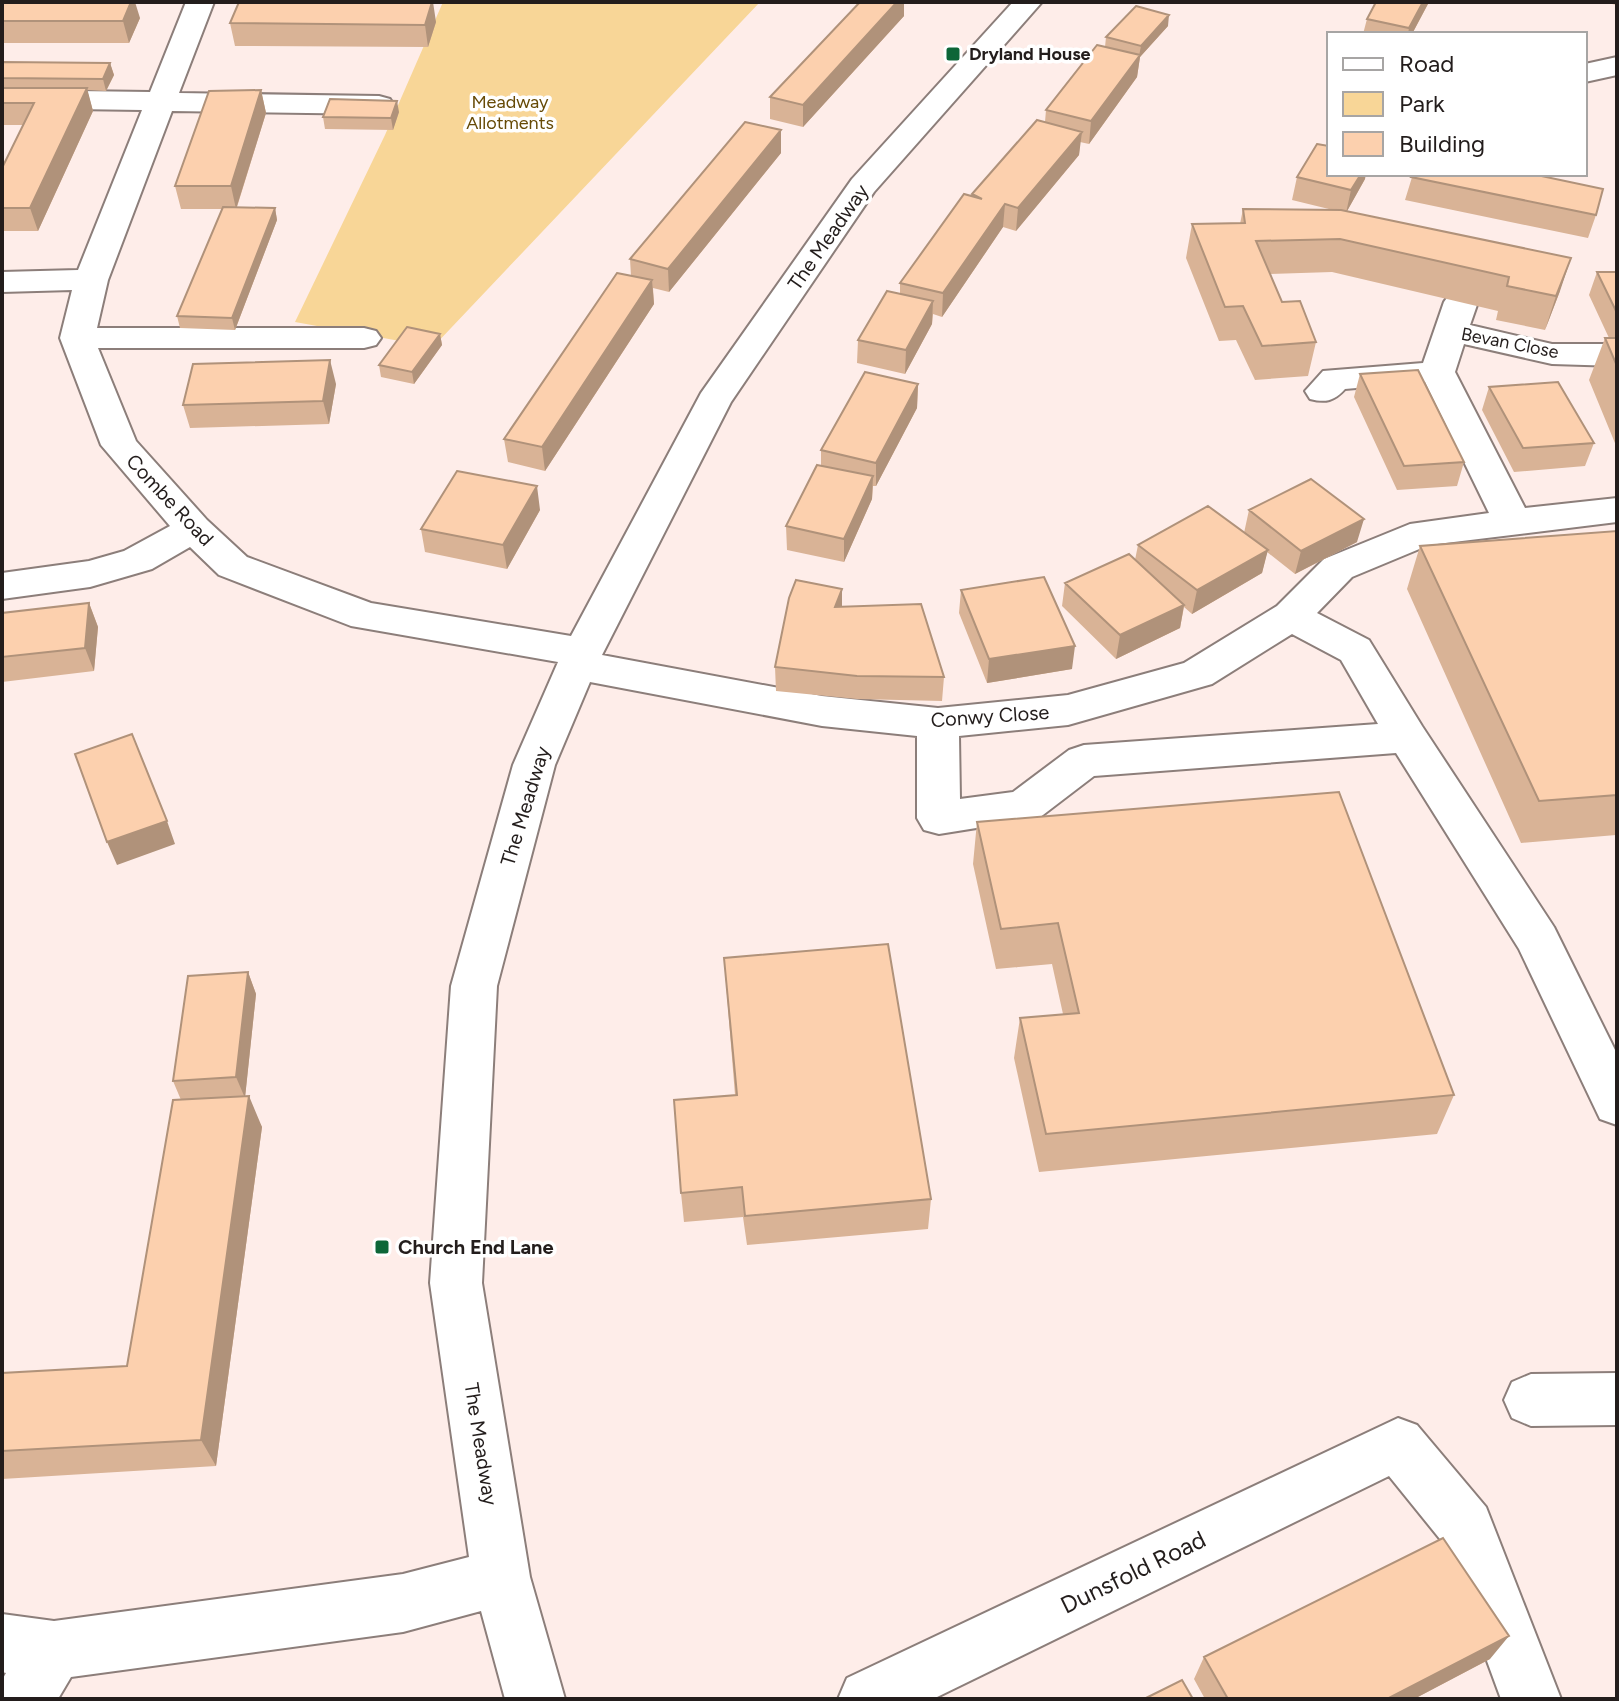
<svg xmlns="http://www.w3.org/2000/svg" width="1619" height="1701" viewBox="0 0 1619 1701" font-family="Figtree,sans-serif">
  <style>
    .green { fill: #f8d697 }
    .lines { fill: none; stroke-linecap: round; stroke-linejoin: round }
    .minor-casing { stroke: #8c7e7a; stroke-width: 4 }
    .minor { fill: #fff; fill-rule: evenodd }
    .wall { fill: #d9b396 }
    .shaded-wall { fill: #b0927a }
    .building { fill: #fcd0ae; stroke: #b0927a; stroke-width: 2 }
    .poi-dot { fill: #0d6638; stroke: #fff; stroke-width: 3 }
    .labels { text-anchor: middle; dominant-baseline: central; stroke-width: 7; stroke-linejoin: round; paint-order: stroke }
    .far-poi-label { font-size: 18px; font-weight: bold; fill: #231d1c; stroke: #fff; text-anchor: start }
    .far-park-label { font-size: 18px; fill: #664a06; stroke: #fff }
    .far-street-label { font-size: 18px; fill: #231d1c; stroke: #fff }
    .street-label { font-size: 20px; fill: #231d1c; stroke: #fff }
    .poi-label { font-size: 20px; font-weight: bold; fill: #231d1c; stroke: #fff; text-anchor: start }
    .near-street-label { font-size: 24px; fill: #231d1c; stroke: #fff }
  </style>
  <rect width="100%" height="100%" fill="#feede9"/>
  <path class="green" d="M443 2H760L433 347 295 322 385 135Z"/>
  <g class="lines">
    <defs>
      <path id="minor" d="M186 2H214L179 93 379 96 390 99 394 105 390 111 379 114 172 111 108 280 97 328H364L376 331 381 338 376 345 364 348H98L136 441 207 520 247 557 371 603 571 636 701 393 852 179 1013 2H1042L874 192 731 402 602 655 822 696 938 708 1068 695 1184 663 1277 606 1324 559 1410 524 1489 513 1425 382 1345 389C1334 401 1326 403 1310 399L1305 391 1323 371 1423 363 1444 302 1449 295 1461 292 1473 295 1478 302 1470 325 1552 344H1617V366L1552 364 1464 344 1455 372 1525 508 1617 498V522L1429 545 1352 577 1317 613 1369 640 1422 726 1554 927 1617 1054V1125L1600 1119 1519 949 1396 753 1094 776 1039 818 939 834 924 830 917 818V736L822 726 590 682 555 765 497 986 482 1283 530 1577 565 1699H505L481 1611 403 1632 71 1677 58 1699H2V1680L6 1673 2 1672V1614L54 1621 403 1574 469 1557 430 1283 451 986 513 765 558 662 351 626 219 575 190 547 152 569 90 587 2 599V573L89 561 124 551 170 526 101 445 60 338 72 290 2 292V272L78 270 142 110 2 108V90L150 92ZM1292 634 1341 660 1378 724 1084 745 1069 750 1013 792 960 799 959 736 1068 725 1212 684Z
        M1617 57V75L1585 82V64Z
        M1617 1373V1425L1531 1426 1512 1418 1504 1400 1512 1382 1531 1374Z
        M1398 1418 1417 1425 1486 1507 1561 1699H1501L1444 1544 1389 1476 933 1699H838L847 1678Z"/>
    </defs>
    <use href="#minor" class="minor-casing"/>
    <use href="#minor" class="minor"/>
  </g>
  <path class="wall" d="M2 2 140 18 129 43H2Z
    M860 2H904V16L803 127 770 119V97Z
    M1376 2H1429L1412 34H1363L1367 19Z
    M1602 2H1617V5Z
    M436 22 428 47 235 46 230 23Z
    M1168 26 1140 57 1137 77 1089 144 1080 142 1079 155 1016 231 1003 227 942 317 933 314 932 324 905 374 857 363 858 340 900 294V283L971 196 972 194 1045 122 1046 110 1105 47 1106 37Z
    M2 62 110 63 114 75 106 91 87 90 93 111 38 231H2V168L23 125H2Z
    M261 90 266 113 237 207 275 208 277 220 235 330 180 328 177 316 222 209H181L175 186Z
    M399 112 393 130 325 129 323 117Z
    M781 130V153L669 292 653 288 654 304 545 471 508 462 504 439 631 276 630 259Z
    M1413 174 1596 215 1588 238 1405 200Z
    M1297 177 1365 179 1347 211 1560 291 1545 330 1496 320 1498 311 1332 272 1270 274 1282 302 1316 342 1308 376 1255 380 1236 340 1219 341 1186 258 1192 224H1240L1243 209 1333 210 1292 200Z
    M1597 272H1617V448L1589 380 1605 338H1609L1589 295Z
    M440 334 442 345 414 384 381 377 379 365Z
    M1360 374 1464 462 1457 486 1397 490 1354 397Z
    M336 384 329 424 190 428 183 405Z
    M918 384 917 408 876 486H873L872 499 844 562 787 550 786 526 821 466V450Z
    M1489 387 1594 443 1585 466 1514 472 1482 410Z
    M540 510 507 569 425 552 421 529Z
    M1249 510 1357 542 1295 574 1267 552 1262 573 1192 614 1184 607 1180 628 1116 659 1062 606 1065 583 1135 560 1138 545 1244 533Z
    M1617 531V837L1616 835 1521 843 1407 589 1420 546Z
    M842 589V607L944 677 942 701 857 699 776 691 775 667Z
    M961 590 1072 669 987 683 959 613Z
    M89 603 98 627 94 671 2 682V613Z
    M977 822 1454 1095 1437 1134 1039 1172 1014 1058 1020 1018 1063 1014 1052 964 996 969 973 864Z
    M724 958 931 1199 928 1229 747 1245 743 1217 684 1222 681 1193 735 1095Z
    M248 972 256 994 245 1097 262 1127 216 1466 2 1479V1373L127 1366 181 1100 173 1081Z
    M1204 1657 1490 1659 1414 1699H1205L1194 1679Z"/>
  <path class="shaded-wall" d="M131 2H135L140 18 129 43 123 21Z
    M432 2H433L436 22 428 47 425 25Z
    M897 2H904V16L803 127V105Z
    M1423 2H1429L1412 34H1408L1409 28Z
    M1169 15 1168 26 1140 57 1137 77 1089 144 1091 121 1139 56 1141 46Z
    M110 63 114 75 106 91 103 79Z
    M87 88 93 111 38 231 30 208Z
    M261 90 266 113 236 209 231 186Z
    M397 101 399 112 393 130 391 118Z
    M781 130V153L669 292 668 269Z
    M1082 132 1079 155 1016 231 1018 208Z
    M1361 174H1366L1365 179 1346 213 1351 190Z
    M1005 204 1003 227 942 317 943 293Z
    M275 208 277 220 235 330 232 318Z
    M1571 258 1560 291 1545 330 1556 296Z
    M652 280 654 304 545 471 542 447Z
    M933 301 932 324 905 374 906 350Z
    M440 334 442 345 414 384 412 372Z
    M330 360 336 384 329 424 323 401Z
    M918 384 917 408 876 486V463Z
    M873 476 872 499 844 562V539Z
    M537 486 540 510 507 569 503 545Z
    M1364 519 1357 542 1295 574 1301 551Z
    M1268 550 1262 573 1192 614 1197 590Z
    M842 589V612L835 607Z
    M89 603 98 627 94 671 85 648Z
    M1184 605 1180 628 1116 659 1120 635Z
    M1075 646 1072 669 987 683 989 659Z
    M167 821 175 844 117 865 107 842Z
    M248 972 256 994 245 1098 236 1077Z
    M249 1096 262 1127 216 1466 201 1440Z
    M1509 1636 1490 1659 1414 1699H1387Z"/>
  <path class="building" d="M2 2H131L123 21H2Z
    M239 2H432L425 25 230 23Z
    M860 2H897L803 105 770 97Z
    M1376 2H1423L1409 28 1367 19Z
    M1136 6 1169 15 1141 46 1106 37Z
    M1097 45 1140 55 1091 121 1046 110Z
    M2 62 110 63 103 79 2 78Z
    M2 88H87L30 208H2V168L34 103H2Z
    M261 90 231 186H175L209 91Z
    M330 99 397 101 391 118 323 117Z
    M1037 120 1082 132 1018 208 1005 204 943 293 900 283 964 194 982 199 972 194Z
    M745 122 781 130 668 269 630 259Z
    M1317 144 1329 146V174H1361L1351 190 1297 177Z
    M1413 174H1532L1603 189 1596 215 1411 177Z
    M223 207 275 208 232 318 177 316Z
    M1243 209 1341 210 1571 258 1556 296 1507 286 1509 277 1340 239 1256 241 1282 302 1300 301 1316 342 1262 346 1243 306 1225 307 1192 224 1245 223Z
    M1597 272H1617V313Z
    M617 273 652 280 542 447 504 439Z
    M887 291 933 301 906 350 858 340Z
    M407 327 440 334 412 372 379 365Z
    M1605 338H1617V366Z
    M330 360 323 401 183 405 193 364Z
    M1418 370 1464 462 1404 466 1360 374Z
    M865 372 918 384 876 463 821 450Z
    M1558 382 1594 443 1523 448 1489 387Z
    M817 465 873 476 844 539 786 526Z
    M457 471 537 486 503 545 421 529Z
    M1311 479 1364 519 1301 551 1249 510Z
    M1208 506 1268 550 1197 590 1138 545Z
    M1617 531V795L1539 801 1420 546Z
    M1129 554 1184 605 1120 635 1065 583Z
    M1044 577 1075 646 989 659 961 590Z
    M796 580 842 589 835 607 921 604 944 677 857 676 775 667 789 598Z
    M89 603 85 648 2 657V613Z
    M132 734 167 821 107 842 75 754Z
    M1339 792 1454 1095 1046 1134 1020 1018 1079 1013 1058 923 1001 929 977 822Z
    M888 944 931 1199 745 1216 742 1187 681 1193 674 1100 737 1095 724 958Z
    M248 972 236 1077 173 1081 188 976Z
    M249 1096 201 1440 2 1451V1373L127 1366 173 1100Z
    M1443 1538 1509 1636 1387 1699H1228L1204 1657Z
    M1182 1680 1193 1699H1144Z"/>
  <g class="poi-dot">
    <rect x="945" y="46" width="16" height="16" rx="4"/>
    <rect x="374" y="1239" width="16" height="16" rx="4"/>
  </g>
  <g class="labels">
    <g class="far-poi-label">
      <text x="969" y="54">Dryland House</text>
    </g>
    <g class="far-park-label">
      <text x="510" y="102">Meadway<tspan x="510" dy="21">Allotments</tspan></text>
    </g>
    <g class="far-street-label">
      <text transform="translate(1510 343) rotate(11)">Bevan Close</text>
    </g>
    <g class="street-label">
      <text transform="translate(828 237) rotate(-55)">The Meadway</text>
      <text transform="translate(170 500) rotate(47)">Combe Road</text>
      <text transform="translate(990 716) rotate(-4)">Conwy Close</text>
      <text transform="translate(525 806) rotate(-73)">The Meadway</text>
      <text transform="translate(481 1444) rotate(81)">The Meadway</text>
    </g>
    <g class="poi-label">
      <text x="398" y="1247">Church End Lane</text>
    </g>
    <g class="near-street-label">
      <text transform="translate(1133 1572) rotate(-26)">Dunsfold Road</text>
    </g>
  </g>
  <rect width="1619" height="1701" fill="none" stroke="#231d1c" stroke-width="8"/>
  <rect x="1327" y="32" width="260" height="144" fill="#ffffff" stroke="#a7a5a4" stroke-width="2"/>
  <rect x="1343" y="58" width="40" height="12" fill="#ffffff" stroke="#a7a5a4" stroke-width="2"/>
  <text x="1399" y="72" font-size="24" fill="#231d1c">Road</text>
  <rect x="1343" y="92" width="40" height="24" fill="#f8d697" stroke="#a7a5a4" stroke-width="2"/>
  <text x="1399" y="112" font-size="24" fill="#231d1c">Park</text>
  <rect x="1343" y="132" width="40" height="24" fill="#fcd0ae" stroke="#a7a5a4" stroke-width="2"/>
  <text x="1399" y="152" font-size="24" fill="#231d1c">Building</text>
</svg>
